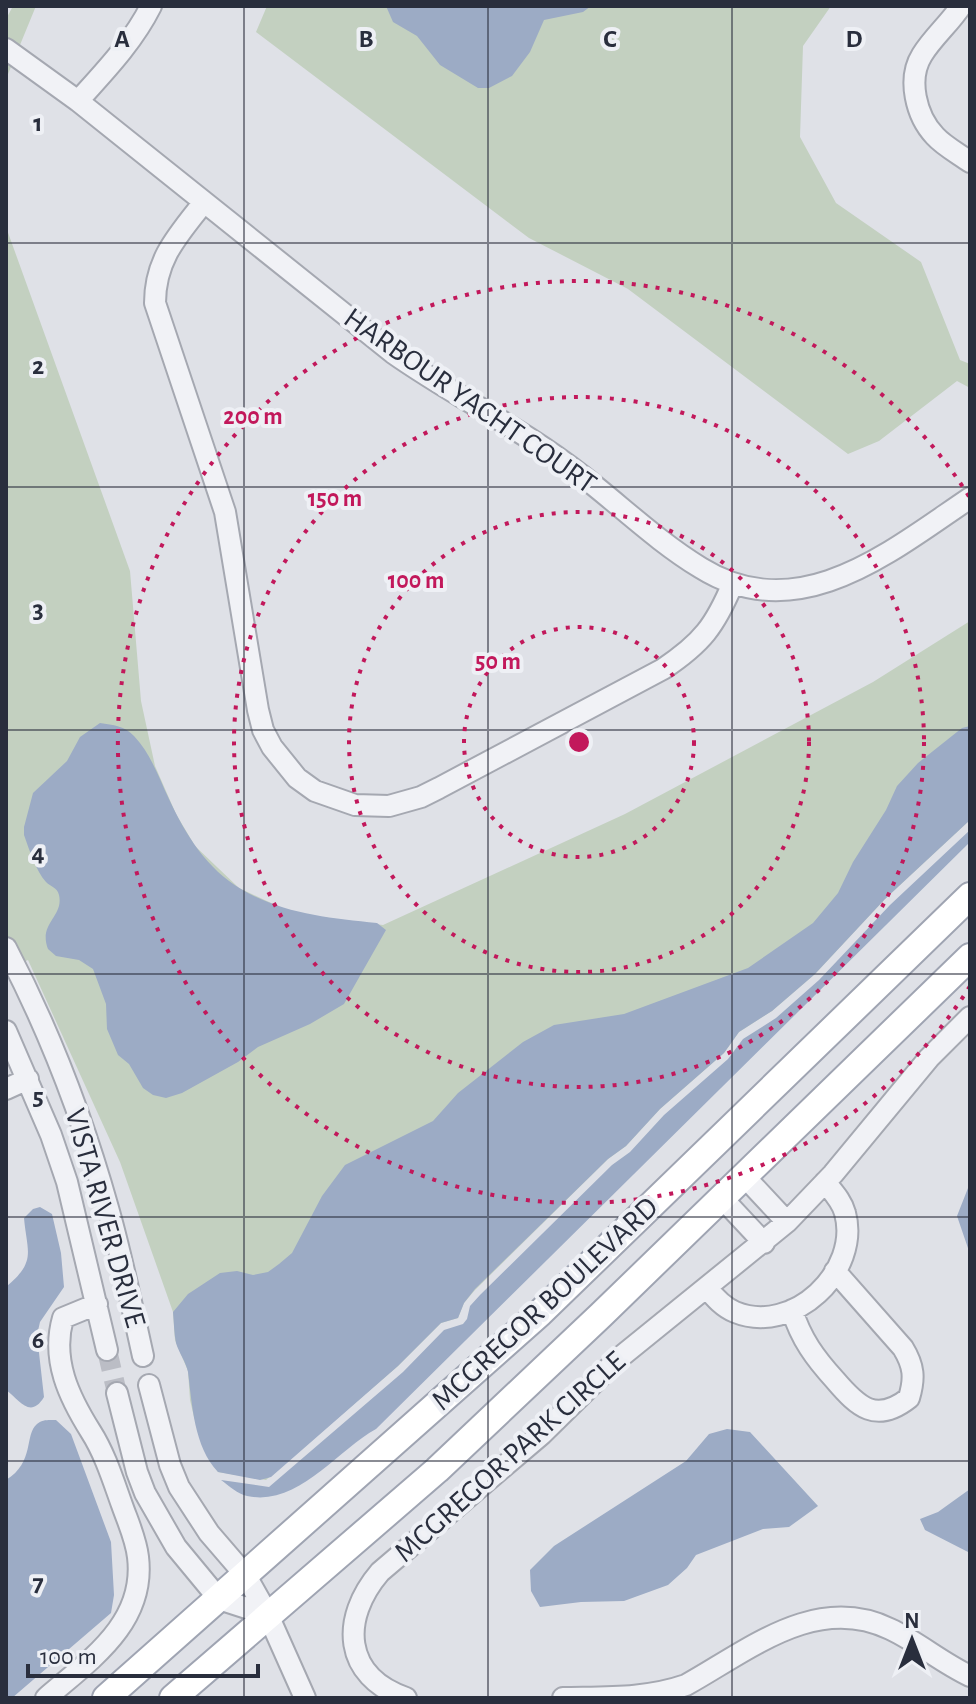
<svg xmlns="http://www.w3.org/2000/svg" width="976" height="1704" viewBox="0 0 976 1704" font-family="'Alegreya Sans',sans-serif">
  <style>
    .green { fill: #c3d0c0 }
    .water { fill: #9cabc5 }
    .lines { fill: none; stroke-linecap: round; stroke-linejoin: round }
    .minor-tunnel { stroke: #bbbdc5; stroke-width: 20; stroke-dasharray: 20 10; stroke-linecap: butt }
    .minor-casing { stroke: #a5a8b1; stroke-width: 24 }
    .major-casing { stroke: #9fa4b2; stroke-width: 30 }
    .minor { stroke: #f1f2f6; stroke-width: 20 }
    .major { stroke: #fff; stroke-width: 26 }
    .grid { fill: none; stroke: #292e3d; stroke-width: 2; stroke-opacity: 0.55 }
    .ring { fill: none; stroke: #c2185b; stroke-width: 4; stroke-dasharray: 4 8 }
    .labels { text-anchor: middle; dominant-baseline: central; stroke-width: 8; stroke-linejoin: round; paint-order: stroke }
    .street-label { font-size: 30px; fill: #292e3d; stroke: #eef0f5 }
    .grid-label { font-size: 26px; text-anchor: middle; font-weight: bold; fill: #292e3d; stroke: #eef0f5; stroke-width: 8; stroke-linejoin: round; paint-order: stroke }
    .centre { fill: #c2185b; stroke: #eef0f5; stroke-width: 4 }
    .ring-label { font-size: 24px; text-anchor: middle; font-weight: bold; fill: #c2185b; stroke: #eef0f5; stroke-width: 8; stroke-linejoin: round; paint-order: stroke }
  </style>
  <rect width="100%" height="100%" fill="#dfe1e7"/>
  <path class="green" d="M13 6H36L6 79V19Z
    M267 6H831L803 46 800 137 836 203 921 262 960 360 970 364V388L957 381 879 441 848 454 628 289 529 238 256 32Z
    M6 227 130 571 141 701 155 766 176 814 195 846 239 888 282 908 305 915 383 925 625 814 873 682 970 621V820L885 899 815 974 772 1011 739 1032 724 1053 660 1109 626 1146 608 1159 475 1290 464 1303 458 1318 441 1323 398 1366 266 1480 218 1472 209 1459 194 1417 190 1400 188 1371 175 1340 173 1312 120 1162 28 960 6 970Z"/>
  <path class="water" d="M386 6H591L583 12 544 20 530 52 512 76 489 88H478L440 65 417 36 393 22Z
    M100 723C113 725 125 726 134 736 151 754 159 778 169 799 185 834 207 869 241 889 283 914 329 918 377 923L386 930 344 1004 310 1024 258 1047 238 1062 182 1093 166 1098 153 1095 143 1088 129 1064 118 1055 107 1029 106 1004 93 969 79 960 56 956 48 949C38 923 64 917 59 895 57 887 51 887 46 882 36 871 29 849 24 835V827L33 793 67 761 80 737Z
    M970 726V820L885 899 815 974 772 1011 739 1032 724 1053 660 1109 626 1146 608 1159 475 1289 464 1303 458 1318 441 1323 398 1366 271 1477 260 1480 218 1472C194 1447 192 1404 188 1372 186 1362 179 1353 176 1343 174 1334 174 1323 173 1312L188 1294 220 1273 237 1271 253 1275 268 1272 279 1264 292 1253 322 1196 345 1165 433 1121 458 1093 523 1042 554 1025 624 1014 748 968 813 923 838 893 853 862 886 810 897 786 918 763 962 728Z
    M970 830V842L376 1429C336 1451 298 1507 247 1496 238 1494 229 1486 221 1480L269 1487 403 1372 444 1330 463 1324 467 1319 470 1306 480 1295 612 1165 630 1152 664 1115 728 1059 743 1039 776 1018 819 980 890 905Z
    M970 1183V1254L957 1216Z
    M40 1207 52 1214 61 1253 64 1287 40 1322 37 1335 44 1397C30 1420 19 1399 6 1390V1287C37 1261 27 1252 24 1218L33 1209Z
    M56 1420 71 1434 111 1542 114 1595 111 1613 12 1698H6V1480C35 1462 24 1435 37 1424 42 1419 50 1420 56 1420Z
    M727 1429 750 1432 818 1506 789 1527 763 1529 696 1555 687 1568 668 1585 624 1601 581 1602 540 1607 531 1591 530 1570 554 1546 686 1461 709 1434Z
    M970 1489V1553L925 1530 920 1519 938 1512Z"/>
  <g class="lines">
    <path class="minor-tunnel" d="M107 1350 117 1393"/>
    <defs>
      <path id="minor" d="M961 6C950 23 933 37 922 55 907 79 916 116 935 136 944 146 959 154 970 162
        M6 49 78 101 393 353C454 396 523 429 581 475 621 506 658 542 701 568 799 629 891 551 970 498
        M78 101C105 71 133 42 151 6
        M204 202C178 235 155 259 155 303L225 512 258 710 263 730 272 747 297 778 315 791 355 805 389 806 421 797 439 788 663 669C702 643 715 626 733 583
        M6 948C49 1030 83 1119 108 1208 122 1257 132 1307 143 1356
        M6 1031 51 1135 67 1182 107 1350
        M6 1089 28 1079
        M744 1176 787 1222
        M722 1198 764 1243
        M707 1288C715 1298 723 1307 735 1312 793 1336 861 1271 845 1213 842 1201 833 1192 825 1182
        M792 1310C801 1339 815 1358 835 1380 858 1407 876 1424 909 1398 915 1378 914 1366 903 1348L835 1271
        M149 1385 170 1465 179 1487 209 1533 246 1576 268 1615 305 1698
        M117 1393 137 1472 145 1493 176 1547 219 1599 268 1615
        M46 1698C90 1660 146 1623 138 1557 136 1539 128 1522 122 1505 113 1480 105 1454 91 1432 69 1397 51 1360 63 1318L97 1304
        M406 1698C343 1676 340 1619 380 1572L542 1434 618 1359 787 1222 833 1174 929 1058 970 1017
        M563 1698C605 1697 646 1699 686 1685 749 1650 816 1593 890 1629 918 1642 942 1663 970 1676"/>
      <path id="major" d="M106 1698 540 1313 970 896
        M173 1698 437 1470 601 1315 970 957"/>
    </defs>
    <use href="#minor" class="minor-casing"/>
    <use href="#major" class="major-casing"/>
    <use href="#minor" class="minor"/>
    <use href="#major" class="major"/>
  </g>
  <path class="grid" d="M244 6V1698M488 6V1698M732 6V1698M6 243H970M6 487H970M6 730H970M6 974H970M6 1217H970M6 1461H970"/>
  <g class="ring">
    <circle cx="579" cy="742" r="115"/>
    <circle cx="579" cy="742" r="230"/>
    <circle cx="579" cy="742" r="345"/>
    <path d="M970 986A461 461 0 1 1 970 498"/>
  </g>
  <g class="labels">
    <g class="street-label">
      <text transform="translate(470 401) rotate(35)">HARBOUR YACHT COURT</text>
      <text transform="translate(105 1218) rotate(74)">VISTA RIVER DRIVE</text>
      <text transform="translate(545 1304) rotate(-43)">MCGREGOR BOULEVARD</text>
      <text transform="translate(510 1457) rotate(-42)">MCGREGOR PARK CIRCLE</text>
    </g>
  </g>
  <g class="grid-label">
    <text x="122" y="47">A</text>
    <text x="366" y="47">B</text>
    <text x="610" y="47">C</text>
    <text x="854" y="47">D</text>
    <text x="38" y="131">1</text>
    <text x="38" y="374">2</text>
    <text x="38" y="618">3</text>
    <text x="38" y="861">4</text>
    <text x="38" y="1105">5</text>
    <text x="38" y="1348">6</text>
    <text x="38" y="1591">7</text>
  </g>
  <circle cx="579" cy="742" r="12" class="centre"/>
  <g class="ring-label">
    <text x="253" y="424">200 m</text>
    <text x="335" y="506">150 m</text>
    <text x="416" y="588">100 m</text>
    <text x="498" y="669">50 m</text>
  </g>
  <rect width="976" height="1704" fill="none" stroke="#292e3d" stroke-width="16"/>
  <g transform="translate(912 1640)" stroke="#eef0f5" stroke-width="6" paint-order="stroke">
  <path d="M0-6L14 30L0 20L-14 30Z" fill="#292e3d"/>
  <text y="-12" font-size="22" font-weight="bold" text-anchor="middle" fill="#292e3d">N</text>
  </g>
  <path d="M28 1664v12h230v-12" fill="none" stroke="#292e3d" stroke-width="4"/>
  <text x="40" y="1664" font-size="24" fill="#292e3d" stroke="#eef0f5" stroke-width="6" paint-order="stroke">100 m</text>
</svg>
